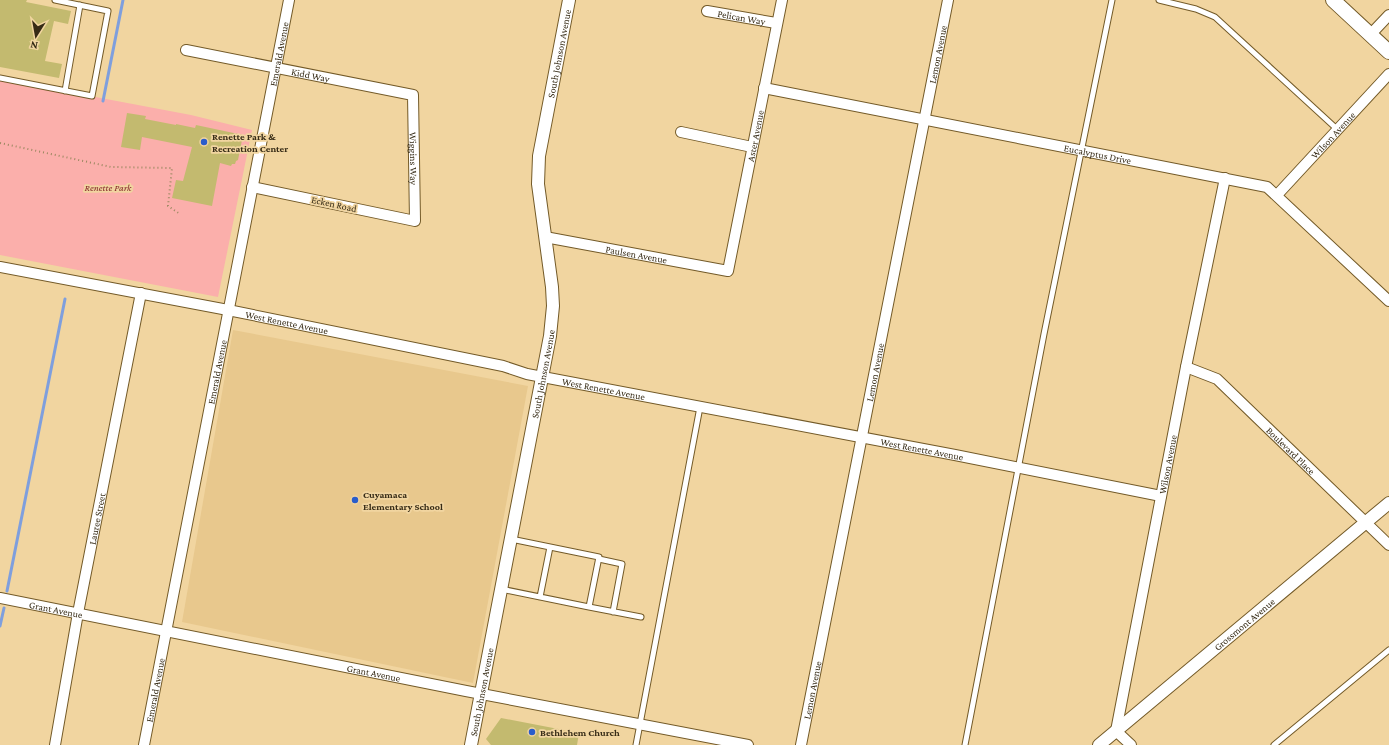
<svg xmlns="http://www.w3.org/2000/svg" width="1389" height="745" viewBox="0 0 1389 745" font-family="'Crimson Pro',serif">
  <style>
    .built { fill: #e8c88d }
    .green { fill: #fbafab }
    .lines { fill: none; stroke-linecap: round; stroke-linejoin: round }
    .stream { stroke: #7f9fdd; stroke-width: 3 }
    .building { fill: #c3ba6f }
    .service-casing { stroke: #735a28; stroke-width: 7 }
    .minor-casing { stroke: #735a28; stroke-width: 12 }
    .tertiary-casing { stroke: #735a28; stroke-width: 14 }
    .secondary-casing { stroke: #735a28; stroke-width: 16 }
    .path { stroke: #9c8861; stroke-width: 2; stroke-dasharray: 1 3; stroke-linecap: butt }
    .service { stroke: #fff; stroke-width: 5 }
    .minor { stroke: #fff; stroke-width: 10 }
    .tertiary { stroke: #fff; stroke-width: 12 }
    .secondary { stroke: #fff; stroke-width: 14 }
    .poi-dot { fill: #295dcb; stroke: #f1d5a0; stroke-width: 1.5 }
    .labels { text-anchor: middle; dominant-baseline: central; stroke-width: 3.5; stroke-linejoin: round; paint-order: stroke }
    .street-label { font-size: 10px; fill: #362b16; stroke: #f1d5a0 }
    .poi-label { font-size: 10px; font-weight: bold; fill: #362b16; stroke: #f1d5a0; text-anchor: start }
    .park-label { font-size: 10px; font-style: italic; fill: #84272a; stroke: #f1d5a0 }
  </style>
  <rect width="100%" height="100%" fill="#f1d5a0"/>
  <path class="built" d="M233 330 528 386 473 683 182 622Z"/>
  <path class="green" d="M0 79 191 115 252 130 218 297 0 255Z"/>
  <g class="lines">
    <path class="stream" d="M103 101 123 0
      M7 591 65 299
      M0 626 4 608"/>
  </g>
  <path class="building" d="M0 0H27L26 2 71 11 68 24 54 21 45 61 62 64 59 78 0 67Z
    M127 113 146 116 145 119 176 125V124L195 128 196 125 243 135 238 160 236 161 235 164H232L231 166 220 163 212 206 172 198 176 180 183 181 192 147 142 137 140 150 121 147Z
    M501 718 579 733 577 745H491L486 739Z"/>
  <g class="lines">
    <defs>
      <path id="service" d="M1159 0 1196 9 1215 17 1338 130
        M0 78 92 96 108 11 55 0
        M65 91 80 5
        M599 559 622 564 613 612
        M501 589 589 607 599 557 511 539
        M540 597 550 547
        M589 607 641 617
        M636 745 700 407
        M965 745 1044 334 1112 0
        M1274 745 1389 650"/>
      <g id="minor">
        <path id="s1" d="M707 11 776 23"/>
        <path d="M1370 35 1389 15"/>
        <path id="s2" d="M186 50 413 95 415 221 252 187"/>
        <path id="s3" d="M764 88 1267 187 1389 301"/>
        <path d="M681 132 752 147"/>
        <path id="s4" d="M1277 195 1389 74"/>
        <path id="s5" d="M545 237 728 271 782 0"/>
        <path id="s6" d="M0 267 228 310 503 366 527 374 955 455 1161 496"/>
        <path id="s7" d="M1186 367 1217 379 1389 545"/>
        <path id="s8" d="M0 598 466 691 748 745"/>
        <path id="s9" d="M55 745 78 613 141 293"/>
        <path id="s10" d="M144 745 289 0"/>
        <path id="s11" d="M801 745 948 0"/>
        <path id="s12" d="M1131 745 1116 731 1186 367 1225 178"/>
      </g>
      <g id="tertiary">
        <path id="s13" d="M471 745 550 336 553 306 552 287 538 184 539 156 569 0"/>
        <path id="s14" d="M1099 745 1389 503"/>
      </g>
      <path id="secondary" d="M1333 0 1389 52"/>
    </defs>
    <use href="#service" class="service-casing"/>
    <use href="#minor" class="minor-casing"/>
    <use href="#tertiary" class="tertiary-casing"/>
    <use href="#secondary" class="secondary-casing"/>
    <path class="path" d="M0 143 111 167 172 168 168 206 180 214"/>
    <use href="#service" class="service"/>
    <use href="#minor" class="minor"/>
    <use href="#tertiary" class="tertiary"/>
    <use href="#secondary" class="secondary"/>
  </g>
  <g class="poi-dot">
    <circle cx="204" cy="142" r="4"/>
    <circle cx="355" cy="500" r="4"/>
    <circle cx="532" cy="732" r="4"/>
  </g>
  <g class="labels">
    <g class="street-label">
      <text stroke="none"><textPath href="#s1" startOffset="35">Pelican Way</textPath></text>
      <text stroke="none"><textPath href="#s13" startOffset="702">South Johnson Avenue</textPath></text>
      <text stroke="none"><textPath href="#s10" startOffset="704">Emerald Avenue</textPath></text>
      <text stroke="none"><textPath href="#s11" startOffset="704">Lemon Avenue</textPath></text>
      <text stroke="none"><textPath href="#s2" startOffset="127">Kidd Way</textPath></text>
      <text stroke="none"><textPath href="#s4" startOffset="82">Wilson Avenue</textPath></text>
      <text stroke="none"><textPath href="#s5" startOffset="324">Aster Avenue</textPath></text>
      <text stroke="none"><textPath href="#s3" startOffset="340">Eucalyptus Drive</textPath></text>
      <text stroke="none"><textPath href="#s2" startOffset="295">Wiggins Way</textPath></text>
      <text transform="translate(334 204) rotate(12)">Ecken Road</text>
      <text stroke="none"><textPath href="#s5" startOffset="93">Paulsen Avenue</textPath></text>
      <text stroke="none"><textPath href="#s6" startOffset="292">West Renette Avenue</textPath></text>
      <text stroke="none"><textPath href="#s10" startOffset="380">Emerald Avenue</textPath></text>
      <text stroke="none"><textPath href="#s11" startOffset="380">Lemon Avenue</textPath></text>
      <text stroke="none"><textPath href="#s13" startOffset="378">South Johnson Avenue</textPath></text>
      <text stroke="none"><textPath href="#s6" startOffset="616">West Renette Avenue</textPath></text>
      <text stroke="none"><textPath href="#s6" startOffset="940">West Renette Avenue</textPath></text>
      <text stroke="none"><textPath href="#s7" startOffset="136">Boulevard Place</textPath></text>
      <text stroke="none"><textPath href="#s12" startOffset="292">Wilson Avenue</textPath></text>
      <text stroke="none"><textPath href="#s9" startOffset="230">Lauree Street</textPath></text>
      <text stroke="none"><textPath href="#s8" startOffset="57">Grant Avenue</textPath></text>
      <text stroke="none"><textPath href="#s14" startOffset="189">Grossmont Avenue</textPath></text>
      <text stroke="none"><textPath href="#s8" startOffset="381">Grant Avenue</textPath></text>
      <text stroke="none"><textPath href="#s11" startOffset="56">Lemon Avenue</textPath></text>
      <text stroke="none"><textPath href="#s10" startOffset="56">Emerald Avenue</textPath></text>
      <text stroke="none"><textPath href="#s13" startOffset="54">South Johnson Avenue</textPath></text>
    </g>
    <g class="poi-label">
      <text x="212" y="136">Renette Park &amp;<tspan x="212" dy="12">Recreation Center</tspan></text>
      <text x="363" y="494">Cuyamaca<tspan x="363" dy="12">Elementary School</tspan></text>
      <text x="540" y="732">Bethlehem Church</text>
    </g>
    <g class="park-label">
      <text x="108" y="187">Renette Park</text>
    </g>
  </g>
  <g transform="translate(36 36) rotate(191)" stroke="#f1d5a0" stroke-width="3" paint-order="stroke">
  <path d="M0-3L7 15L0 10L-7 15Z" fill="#362b16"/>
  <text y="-6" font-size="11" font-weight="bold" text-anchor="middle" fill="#362b16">N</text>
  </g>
</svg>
